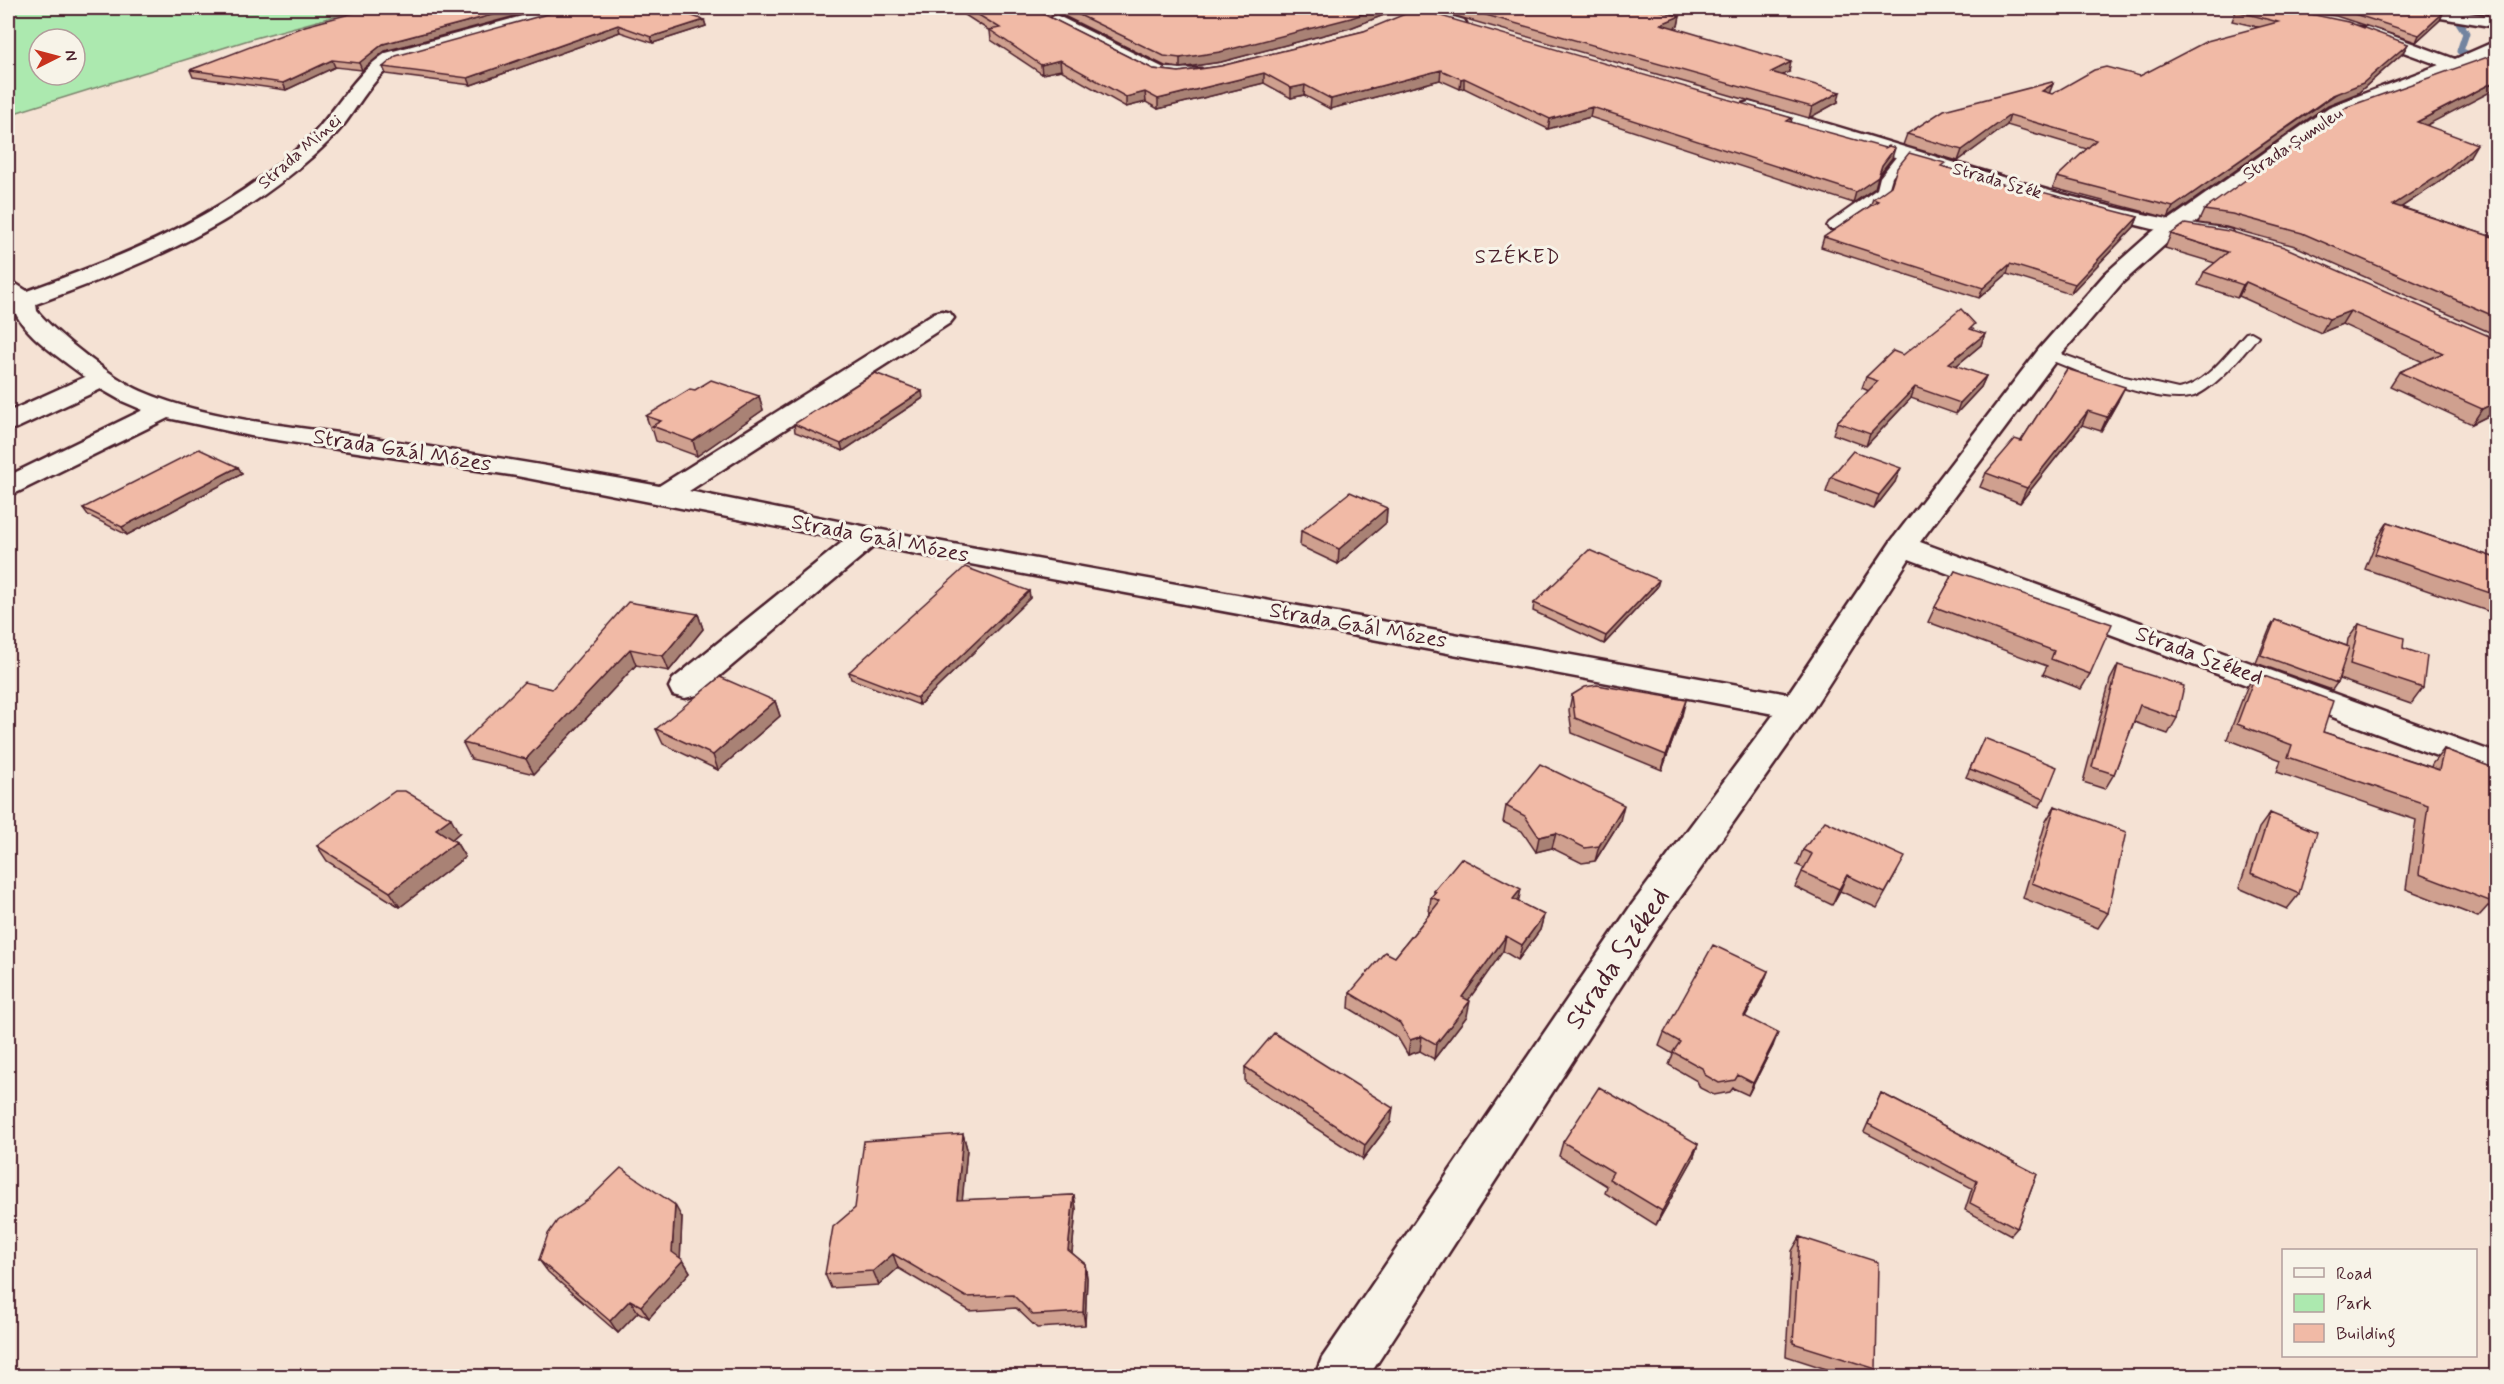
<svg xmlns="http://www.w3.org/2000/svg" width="2504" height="1384" viewBox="0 0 2504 1384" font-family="Mynerve,sans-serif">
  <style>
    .green { fill: #ace9af; stroke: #7b846d; stroke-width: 1.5; fill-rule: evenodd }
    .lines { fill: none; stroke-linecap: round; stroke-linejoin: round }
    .stream { stroke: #7384a0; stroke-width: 7 }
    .service-casing { stroke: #4a1f2b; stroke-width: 4 }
    .minor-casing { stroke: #4a1f2b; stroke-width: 5 }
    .tertiary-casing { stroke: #4a1f2b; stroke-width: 5 }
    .service { fill: #f7f3e8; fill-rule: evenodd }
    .minor { fill: #f7f3e8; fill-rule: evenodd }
    .tertiary { fill: #f7f3e8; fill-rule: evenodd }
    .wall { fill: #cfa08f; stroke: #4a1f2b; stroke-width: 1.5 }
    .shaded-wall { fill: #a98274; stroke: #4a1f2b; stroke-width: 1.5 }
    .building { fill: #f1baa6; stroke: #4a1f2b; stroke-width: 1.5 }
    .labels { text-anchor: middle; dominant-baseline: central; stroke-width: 6; stroke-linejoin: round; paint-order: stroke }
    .far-street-label { font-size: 18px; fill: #4a1f2b; stroke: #f7f3e8 }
    .far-neighbourhood-label { font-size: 20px; letter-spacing: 1.5px; fill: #4a1f2b; stroke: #f7f3e8 }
    .street-label { font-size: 22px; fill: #4a1f2b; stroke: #f7f3e8 }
    .near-street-label { font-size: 27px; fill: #4a1f2b; stroke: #f7f3e8 }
  </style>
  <rect width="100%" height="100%" fill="#f5e2d4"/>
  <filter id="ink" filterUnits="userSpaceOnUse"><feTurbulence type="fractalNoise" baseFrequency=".0167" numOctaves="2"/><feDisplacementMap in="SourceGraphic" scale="12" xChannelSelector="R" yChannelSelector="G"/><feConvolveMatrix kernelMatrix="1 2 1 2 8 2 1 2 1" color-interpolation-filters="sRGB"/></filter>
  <g filter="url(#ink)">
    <path class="green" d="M8 8H365L255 38 8 115ZM39 39H75V75H39Z"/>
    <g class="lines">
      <path class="stream" d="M2450 8 2466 33 2460 51 2496 67
        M2496 99 2494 100 2493 125 2496 129"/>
      <defs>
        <path id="service" d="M1904 151 1910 154 1892 177 1887 194 1837 229H1829L1827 226 1829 223 1877 189 1880 177 1900 152Z
          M2251 332 2258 336C2245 353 2214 389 2194 396 2159 407 2078 371 2043 357L2041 354 2048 350 2053 351 2125 377 2178 389C2205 385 2228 352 2246 333Z"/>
        <path id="minor" d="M552 8H576L574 11 398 61C374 77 362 100 345 123 336 135 325 145 313 156 228 231 141 265 36 304L37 311C57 335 112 378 141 391 201 418 288 426 354 435 456 451 558 467 659 486L934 313 942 311 950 313 954 318 950 323 689 491 931 540 1788 694 1892 540 2039 349 2106 273 2152 232 2329 107 2439 65 2357 35 2355 31 2357 27H2369L2455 59 2496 41V53L2484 60 2343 115 2168 242 2122 283 2057 359 1920 542 2496 753V778L1909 559 1809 715 1658 929 1369 1376H1315L1322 1358 1630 907 1774 714 874 546 697 695 685 698 673 695 669 687 673 679 845 540 517 476 251 436 168 418 18 492 8 494V476L143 410 122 401 101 389 17 428 8 430V412L85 377C65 361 14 329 13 303L8 299V282L16 284 27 291C130 254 220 217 303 144 334 116 351 76 386 53Z
          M2402 8H2436L2495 17 2496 27 2410 13Z
          M1056 15 1164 68 1201 69 1204 73 1201 77 1180 80 1154 77 1050 23 1048 20Z"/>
        <path id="tertiary" d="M1398 8H1422L1464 20 1466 23 1458 28 1400 11Z
          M1749 102C1907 142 2061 206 2223 228L2231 230 2234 235 2231 240 2223 242 2173 234 2068 208 1742 112 1740 108 1742 104Z"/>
      </defs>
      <use href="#service" class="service-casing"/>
      <use href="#minor" class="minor-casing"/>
      <use href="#tertiary" class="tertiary-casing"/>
      <use href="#service" class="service"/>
      <use href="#minor" class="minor"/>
      <use href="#tertiary" class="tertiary"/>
    </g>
    <path class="wall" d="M372 8H545L385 51 362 70 335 67 286 90 193 77 190 70Z
      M569 8 704 20 706 26 653 43 620 32 471 85 386 74 383 67Z
      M954 8H1041L1037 11 1153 69 1179 72 1221 66 1364 31 1792 118 1791 122 1892 158 1879 175 1875 188 1853 203 1590 117 1548 129 1464 88 1460 89 1440 80 1330 109 1304 95 1291 98 1264 83 1158 109 1146 102 1126 107 1061 70 1042 74 991 40 990 31Z
      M1044 8H1397V10L1350 28 1221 62 1180 68 1165 66 1050 9Z
      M1428 8H1650L1680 16 1678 26 1673 28 1789 72 1782 75 1838 102 1809 118Z
      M2245 8H2412L2443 13 2440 20 2416 42 2336 16 2292 10 2408 44 2402 54 2358 93 2328 105 2168 218 2053 188 2057 177 2087 149 2007 125 1958 161 1903 145 1907 134 2049 93 2052 94 2140 76 2258 27 2232 21 2236 11Z
      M2427 125 2470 156 2438 183 2401 207 2496 238V335L2295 246 2226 227 2198 223 2204 210Z
      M1944 167 2039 195 2138 217 2134 227 2070 294 2007 274 1979 298 1821 247 1824 237 1870 206 1873 199Z
      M2171 234 2496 339V412L2472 424 2390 386 2399 372 2423 362 2342 324 2321 333 2239 296 2237 298 2198 285 2204 272 2215 263 2165 248Z
      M1973 329 1981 345 1956 366 1986 376 1981 387 1956 414 1911 398 1866 446 1833 434 1837 422 1869 391 1862 388 1866 377 1903 355Z
      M2067 369 2118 401 2101 431 2082 425 2020 503 1980 487 1986 473 2021 441Z
      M695 390 759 396 763 410 697 456 656 441 653 431 651 430 646 416Z
      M923 398 843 451 795 432 794 424Z
      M238 467 242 474 127 535 88 515 83 508Z
      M1831 477 1895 482 1874 509 1826 492Z
      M1387 508 1386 523 1338 564 1300 546 1301 531Z
      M2388 522 2496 558V614L2365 569 2378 537Z
      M1955 571 2090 674 2081 689 2043 674 2047 666 1928 622 1935 607Z
      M1657 587 1604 644 1533 611 1534 603Z
      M1029 591 1030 598 919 705 851 679 849 672Z
      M698 614 703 629 669 671 636 665 534 774 471 759 463 743 552 689Z
      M2275 620 2347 646 2348 639 2359 624 2403 648 2423 688 2411 704 2339 679 2342 669 2337 683 2332 690 2256 663 2270 628Z
      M2118 665 2177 718 2168 734 2134 722 2114 774 2105 789 2083 782 2110 680Z
      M2256 673 2323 732 2431 767 2432 764 2444 749 2496 769V910L2488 906 2478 917 2406 889 2416 820 2277 772 2281 760 2227 739 2247 687Z
      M1572 695 1682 715 1662 770 1572 733 1569 710Z
      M775 701 780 716 718 770 663 744 656 729Z
      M1984 738 2044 799 2039 807 1966 777Z
      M1506 806 1620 821 1595 861 1582 863 1552 848 1536 852 1522 831 1503 822Z
      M2055 806 2108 913 2098 928 2023 898 2046 821Z
      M2270 813 2299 894 2287 909 2239 888 2259 828Z
      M459 833 452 839 456 842 465 857 400 907 327 861 317 846Z
      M1803 850 1897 872 1877 908 1840 891 1832 905 1795 887 1804 868 1797 865Z
      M1434 891 1518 902 1544 915 1540 930 1518 960 1503 951 1468 1000 1467 1016 1434 1059 1420 1051 1408 1055 1398 1038 1349 1008 1350 993 1395 957 1431 912H1429L1431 897 1434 894Z
      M1768 971 1763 984 1745 1016 1773 1046 1748 1095 1733 1088 1730 1092 1714 1095 1700 1088 1697 1081 1669 1065 1673 1054 1659 1046 1664 1033Z
      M1245 1067 1391 1122 1363 1159 1245 1082Z
      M1881 1093 2037 1174 2017 1228 2011 1235 1965 1210 1972 1188 1864 1132Z
      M963 1134 967 1149 962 1200 1074 1195 1076 1209 1072 1253 1085 1264 1087 1278 1085 1325 1037 1328 1016 1308 970 1311 898 1268 879 1285 831 1288 825 1274Z
      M1563 1142 1698 1144 1693 1159 1656 1225 1605 1193 1607 1186 1559 1156Z
      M682 1218 680 1258 683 1260 690 1272 649 1318 638 1312 618 1333 548 1272 539 1260Z
      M1800 1237 1876 1369 1871 1377H1851L1786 1356 1792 1251Z"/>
    <path class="shaded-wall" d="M518 8H545L385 51 362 70 359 63 383 44Z
      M1379 8H1397V10L1350 28 1221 62 1180 68V58Z
      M2443 13 2440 20 2416 42 2419 35Z
      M1680 16 1678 26 1659 34 1661 24Z
      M704 20 706 26 653 43 651 37Z
      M618 25 620 32 471 85 468 78Z
      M2408 44 2402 54 2358 93 2328 105 2168 218 2173 207Z
      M332 60 335 67 286 90 283 83Z
      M1060 60 1061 70 1042 74 1041 65Z
      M1791 62 1789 72 1769 82 1771 72Z
      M1441 70 1440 80 1330 109 1331 99Z
      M1264 73V83L1158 109V99Z
      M1464 78V88L1460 89 1461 79Z
      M2496 81V89L2410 134 2417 122Z
      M2053 84 2049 94 2042 91Z
      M1305 85 1304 95 1291 98V88Z
      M1145 92 1146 102 1126 107V97Z
      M1840 92 1838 102 1809 118 1812 107Z
      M1592 107 1590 117 1548 129 1550 119Z
      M2010 115 2007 125 1958 161 1962 150Z
      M2477 144 2470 156 2438 183 2385 218 2393 205Z
      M1895 148 1892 158 1878 176 1882 165Z
      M1878 177 1875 188 1853 203 1856 192Z
      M2138 217 2134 227 2070 294 2075 284Z
      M2010 264 2007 274 1979 298 1983 288Z
      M2246 282 2239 296 2237 298 2243 285Z
      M2350 311 2342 324 2321 333 2329 319Z
      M1985 334 1981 345 1945 375 1949 363Z
      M1986 376 1981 387 1956 414 1960 403Z
      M1915 387 1911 398 1866 446 1870 434Z
      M2125 387 2118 401 2101 431 2107 417Z
      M922 391 923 398 843 451 841 444Z
      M759 396 763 410 697 456 693 441Z
      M2496 402V412L2472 424 2482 409Z
      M2088 411 2082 425 2020 503 2027 488Z
      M238 467 242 474 127 535 122 527Z
      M1901 468 1895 482 1874 509 1879 495Z
      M1387 508 1386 523 1338 564 1339 549Z
      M1659 580 1657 587 1604 644 1606 636Z
      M1029 591 1030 598 919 705 917 698Z
      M698 614 703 629 669 671 663 656Z
      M630 649 636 665 534 774 526 759Z
      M1686 700 1682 715 1662 770 1666 755Z
      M775 701 780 716 718 770 713 755Z
      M1624 805 1620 821 1595 861 1599 846Z
      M451 818 459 833 445 845 436 829Z
      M1556 833 1552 848 1536 852 1539 837Z
      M456 842 465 857 400 907 390 892Z
      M1847 875 1840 891 1832 905 1839 889Z
      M1521 889 1518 904 1513 899Z
      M1544 915 1540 930 1518 960 1522 945Z
      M1506 936 1503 951 1460 1012 1462 997Z
      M1768 971 1763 984 1739 1028 1744 1016Z
      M1470 1001 1467 1016 1434 1059 1436 1044Z
      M1778 1033 1773 1046 1748 1095 1753 1083Z
      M1422 1036 1420 1051 1408 1055 1410 1040Z
      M1393 1108 1391 1122 1363 1159 1365 1145Z
      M963 1134 967 1149 961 1214 957 1200Z
      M1698 1144 1693 1159 1656 1225 1662 1211Z
      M1074 1195 1076 1209 1071 1263 1068 1250Z
      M675 1205 682 1218 680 1263 683 1260 690 1272 649 1318 641 1306 672 1252Z
      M893 1254 898 1268 879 1285 873 1271Z
      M1085 1264 1087 1278 1085 1325 1083 1312Z
      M630 1300 638 1312 618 1333 610 1321Z"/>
    <path class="building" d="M372 8H518L383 44 359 63 332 60 283 83 190 70 305 26Z
      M569 8H669L704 20 651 37 618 25 468 78 383 67 396 56Z
      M967 8H1034L1035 10 1153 69 1179 72 1221 66 1364 31 1417 9 1792 118 1787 121 1885 148 1889 146 1895 148 1882 165 1878 177 1856 192 1592 107 1550 119 1464 78 1461 79 1441 70 1331 99 1305 85 1291 88 1264 73 1158 99 1145 92 1126 97 1060 60 1041 65 990 30 1000 28Z
      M1065 8H1379L1351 18 1220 52 1180 58 1164 56Z
      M1461 8H1650L1680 16 1661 24 1791 62 1771 72 1840 92 1812 107Z
      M2245 8H2282L2348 22 2408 44 2363 83 2333 95 2173 207 2057 177 2096 140 2010 115 1962 150 1907 134 1944 110 2052 82 2053 84 2042 91 2052 94 2094 70 2106 67 2140 76 2207 41 2278 22 2236 11Z
      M2331 8H2412L2443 13 2419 35 2339 9Z
      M2496 54V81L2417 122 2477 144 2446 171 2393 205 2496 238V317L2302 233 2232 214 2204 210 2347 107Z
      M1909 153 1945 163 1941 166 2039 195 2042 192 2138 217 2075 284 2010 264 1983 288 1824 237 1878 201 1873 199 1891 186 1897 168Z
      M2185 224 2229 231 2284 247 2496 339V402L2482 409 2399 372 2443 353 2350 311 2329 319 2246 282 2243 285 2204 272 2228 252 2171 234Z
      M1961 309 1975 324 1970 329 1985 334 1949 363 1986 376 1960 403 1915 387 1870 434 1837 422 1878 381 1866 377 1893 351 1903 355Z
      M2067 369 2125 387 2107 417 2088 411 2027 488 1986 473 2015 439 2021 441Z
      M875 373 922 391 841 444 794 424Z
      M711 380 759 396 693 441 652 426 661 421 646 416 690 389 695 390Z
      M199 449 238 467 122 527 83 508Z
      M1853 451 1901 468 1879 495 1831 477Z
      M1350 492 1387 508 1339 549 1301 531Z
      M2388 522 2496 558V595L2375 554Z
      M1589 550 1659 580 1606 636 1534 603Z
      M965 567 1029 591 917 698 849 672Z
      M1955 571 2112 624 2090 674 2051 659 2054 651 1935 607Z
      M628 602 698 614 663 656 630 649 526 759 463 743 524 682 552 689Z
      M2275 620 2349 647 2337 683 2261 655Z
      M2359 624 2404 638 2403 648 2427 656 2423 688 2350 664Z
      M2118 665 2184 686 2177 718 2140 705 2114 774 2092 767Z
      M2256 673 2333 701 2323 732 2439 770 2444 749 2496 769V890L2493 888 2492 902 2419 874 2428 805 2288 757 2292 745 2237 724Z
      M720 677 775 701 713 755 656 729Z
      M1597 685 1686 700 1666 755 1575 718 1572 695 1585 687Z
      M1984 738 2057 767 2044 799 1970 769Z
      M1540 764 1624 805 1599 846 1585 848 1556 833 1539 837 1525 816 1506 806Z
      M395 791H405L451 818 436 829 456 842 390 892 317 846Z
      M2055 806 2126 832 2108 913 2032 883Z
      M2270 813 2317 832 2299 894 2251 873Z
      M1825 821 1905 857 1885 893 1847 875 1839 889 1802 872 1812 854 1803 850Z
      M1461 858 1521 889 1513 899 1544 915 1522 945 1506 936 1462 997 1470 1001 1436 1044 1422 1036 1410 1040 1400 1023 1350 993 1385 952 1395 957 1440 901 1431 897 1436 892 1434 891Z
      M1713 945 1768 971 1744 1016 1778 1033 1753 1083 1738 1075 1735 1080 1719 1083 1705 1075 1702 1068 1673 1052 1680 1042 1664 1033Z
      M1274 1033 1393 1108 1365 1145 1245 1067Z
      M1599 1087 1698 1144 1662 1211 1609 1179 1613 1172 1563 1142Z
      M1881 1093 2037 1174 2017 1228 1970 1203 1977 1181 1868 1124Z
      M963 1134 957 1200 1074 1195 1068 1250 1085 1264 1083 1312 1033 1315 1013 1295 966 1297 893 1254 873 1271 825 1274 833 1227 855 1208 864 1141Z
      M621 1168 675 1205 672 1252 683 1260 641 1306 630 1300 610 1321 539 1260 548 1234 557 1221 589 1199Z
      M1800 1237 1878 1262 1876 1369 1793 1343Z"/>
  </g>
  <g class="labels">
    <g class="far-street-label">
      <text transform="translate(2293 144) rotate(-34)">Strada Șumuleu</text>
      <text transform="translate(300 152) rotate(-41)">Strada Minei</text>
      <text transform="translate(1997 181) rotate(16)">Strada Szék</text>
    </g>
    <g class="far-neighbourhood-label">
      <text x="1518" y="257">SZÉKED</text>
    </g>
    <g class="street-label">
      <text transform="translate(402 451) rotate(9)">Strada Gaál Mózes</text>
      <text transform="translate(880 539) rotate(11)">Strada Gaál Mózes</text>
      <text transform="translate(1358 626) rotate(10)">Strada Gaál Mózes</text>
      <text transform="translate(2199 656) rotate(20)">Strada Széked</text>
    </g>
    <g class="near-street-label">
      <text transform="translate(1618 959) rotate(-56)">Strada Széked</text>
    </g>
  </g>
  <rect width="2504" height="1384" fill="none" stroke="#f7f3e8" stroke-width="30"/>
  <rect x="15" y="15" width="2474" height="1354" fill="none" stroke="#4a1f2b" stroke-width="2" filter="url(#ink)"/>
  <rect x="2282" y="1249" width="195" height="108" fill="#f7f3e8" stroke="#b29e9c" stroke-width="1.5"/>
  <rect x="2294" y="1268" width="30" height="9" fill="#f7f3e8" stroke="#b29e9c" stroke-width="1.5"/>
  <text x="2336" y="1279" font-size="18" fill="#4a1f2b">Road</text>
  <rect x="2294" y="1294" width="30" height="18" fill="#ace9af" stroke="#b29e9c" stroke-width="1.5"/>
  <text x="2336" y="1309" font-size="18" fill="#4a1f2b">Park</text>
  <rect x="2294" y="1324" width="30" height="18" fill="#f1baa6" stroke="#b29e9c" stroke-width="1.5"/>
  <text x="2336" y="1339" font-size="18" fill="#4a1f2b">Building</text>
  <g transform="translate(57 57) rotate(84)"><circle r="28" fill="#f7f3e8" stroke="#b29e9c" stroke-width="1.5"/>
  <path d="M0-4.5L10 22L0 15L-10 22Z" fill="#c8321e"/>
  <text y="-9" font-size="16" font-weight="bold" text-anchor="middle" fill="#4a1f2b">N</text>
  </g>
</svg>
